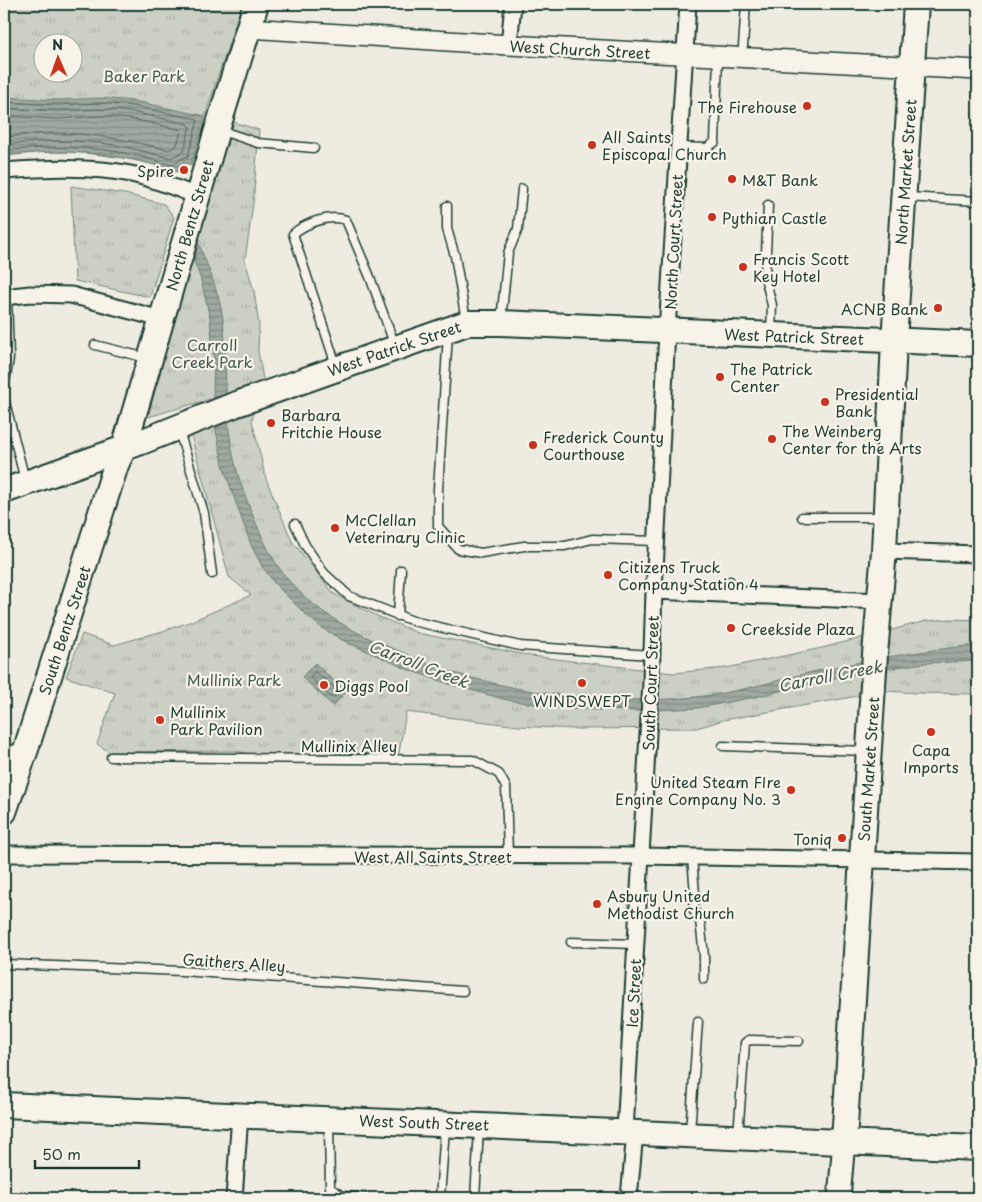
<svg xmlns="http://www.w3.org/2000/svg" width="982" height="1202" viewBox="0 0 982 1202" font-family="'Playpen Sans',sans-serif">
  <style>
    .park { fill: url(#park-tufts); stroke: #76867c; fill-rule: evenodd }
    .water { fill: url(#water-rules); stroke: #6c7e74 }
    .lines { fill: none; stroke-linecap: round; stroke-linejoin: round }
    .shore { stroke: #52685f; stroke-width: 1 }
    .service-casing { stroke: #1f3d34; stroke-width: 11 }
    .minor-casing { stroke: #1f3d34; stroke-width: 19 }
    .tertiary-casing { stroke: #1f3d34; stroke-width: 22 }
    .secondary-casing { stroke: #1f3d34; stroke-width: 25 }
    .primary-casing { stroke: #1f3d34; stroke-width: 28 }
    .service { stroke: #f7f3e8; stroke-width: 8 }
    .minor { stroke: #f7f3e8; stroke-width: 15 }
    .tertiary { stroke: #f7f3e8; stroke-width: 19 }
    .secondary { stroke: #f7f3e8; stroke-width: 21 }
    .primary { stroke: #f7f3e8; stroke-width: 24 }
    .poi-dot { fill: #c8321e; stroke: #f7f3e8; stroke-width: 2 }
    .labels { text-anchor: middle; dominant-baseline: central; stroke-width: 4.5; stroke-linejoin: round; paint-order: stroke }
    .street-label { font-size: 15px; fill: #1f3d34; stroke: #f7f3e8 }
    .park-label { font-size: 15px; fill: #425a51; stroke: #f7f3e8 }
    .poi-label { font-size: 15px; fill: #1f3d34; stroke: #f7f3e8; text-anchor: start }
    .water-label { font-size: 16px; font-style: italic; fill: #3f584f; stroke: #f7f3e8 }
  </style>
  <defs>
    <pattern id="park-tufts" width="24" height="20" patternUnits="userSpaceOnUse" patternTransform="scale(1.25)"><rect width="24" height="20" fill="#cccfc4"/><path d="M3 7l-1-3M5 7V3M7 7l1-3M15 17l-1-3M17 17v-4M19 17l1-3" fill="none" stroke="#afb3a9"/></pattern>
    <pattern id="water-rules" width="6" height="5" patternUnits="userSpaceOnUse" patternTransform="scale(1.25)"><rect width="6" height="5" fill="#9fa99f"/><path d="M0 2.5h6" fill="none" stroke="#818b82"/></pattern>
  </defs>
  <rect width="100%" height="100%" fill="#eeece1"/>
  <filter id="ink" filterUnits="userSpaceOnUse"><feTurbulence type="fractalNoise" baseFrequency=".02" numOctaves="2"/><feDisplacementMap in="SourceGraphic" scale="10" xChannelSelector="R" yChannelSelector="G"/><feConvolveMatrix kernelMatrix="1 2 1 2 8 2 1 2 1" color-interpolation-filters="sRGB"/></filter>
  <g filter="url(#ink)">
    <path class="park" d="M4 4H242L205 116 191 165C186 162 181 163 178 169L179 172C139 159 96 152 54 152 37 152 20 154 4 155ZM42 42H72V72H42Z
      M230 121 259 130 253 204 245 260 254 291 259 325 258 351 263 379 252 420 266 479 292 541 334 594 377 616 418 633 531 656 673 673 726 668 822 648 926 621 950 619 978 620V694L917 693 886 691 723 720 697 728 573 729 519 726 406 712 399 753 254 755 236 751 109 752 97 744 115 693 66 677 82 634 114 645 163 631 192 621 251 595 229 577 190 432 216 420 210 399 148 417 196 233Z
      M71 186 125 194 164 204 174 217 150 297 75 281Z"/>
    <path class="water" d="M4 97 58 100 99 98 134 101 205 116 191 165C186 162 181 163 178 169L179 172C139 159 96 151 54 152 37 152 20 155 4 156Z
      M198 242C208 267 219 292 223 319 226 342 225 366 226 389 226 407 228 426 231 443 235 474 251 513 264 541 291 601 345 630 404 653 421 660 437 667 454 673 533 696 615 705 696 697 736 693 774 681 812 672 867 660 922 650 978 645V661L925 663 897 667 843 676 755 697 698 708 635 711 568 709 507 700 449 684 407 669 342 640 322 628 306 615 276 585 262 566 251 545 231 489 224 468 216 431 213 397 214 359 210 318 201 280 194 261Z
      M315 663 346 692 333 706 302 677Z"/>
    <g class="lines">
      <path class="shore" d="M4 102 58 105 99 103 133 106 196 119 198 121 188 156 181 159 173 165C153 160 133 154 113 151 76 146 40 147 4 151
        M4 108 58 111 99 109 132 112 188 124 190 126 184 151 171 158C152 154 134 148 115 145 77 139 41 141 4 145
        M4 116 58 119 99 116 131 119 179 129 181 132 177 145 169 150C131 141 94 133 54 133 37 133 20 136 4 137
        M315 672 338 691V693L334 697H331L311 678V676Z"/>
      <defs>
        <path id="service" d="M743 46 746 4
          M219 130 258 143 314 148
          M678 147 707 148 715 142 718 57
          M906 197 978 201
          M768 205 765 277 772 305 771 332
          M447 206V229L455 256 466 321
          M501 321 508 253 518 229 522 189
          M448 334 438 489V526L458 549 481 553 524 546H565L592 539 656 541
          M95 345 147 358
          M336 365 293 234C305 223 330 214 346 220L370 277 395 346
          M4 389 9 358 7 296
          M4 398 25 480
          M179 431 204 513 212 574
          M802 517H883
          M295 524 305 545 324 573 349 596 413 621 520 646 651 655
          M730 594V581
          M398 616 401 570
          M723 746 867 751
          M111 757 473 760 499 774 506 787 508 856
          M692 857 695 894 693 909 700 920 704 956V979
          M571 942 636 944
          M4 964 182 971 463 991
          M329 1123 330 1188 342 1196 365 1198
          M690 1132 698 1022
          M738 1135 745 1043 749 1040 799 1041
          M440 1198 445 1128
          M475 1198 479 1129"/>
        <path id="minor" d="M509 45 513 4
          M4 171C45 168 90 166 131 174 154 179 176 188 197 196
          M4 297 30 294 71 295 161 319
          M884 551 978 554
          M654 591 879 601
          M4 757 26 749
          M4 854 641 856 978 862
          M625 1131 651 682 654 591 667 331 688 4
          M234 1198 240 1115
          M629 1198 635 1132"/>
        <path id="tertiary" d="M248 28 509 45 978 70"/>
        <path id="secondary" d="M839 1198 844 1141"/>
        <path id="primary" d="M4 491 141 442 234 405 467 323H501L978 344
          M4 812 26 749 116 465 124 448 217 130 256 4
          M4 1105 978 1148
          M844 1141 875 654 884 551 894 341 916 4"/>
      </defs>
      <use href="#service" class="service-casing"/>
      <use href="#minor" class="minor-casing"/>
      <use href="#tertiary" class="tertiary-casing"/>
      <use href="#secondary" class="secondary-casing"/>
      <use href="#primary" class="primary-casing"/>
      <use href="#service" class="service"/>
      <use href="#minor" class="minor"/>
      <use href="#tertiary" class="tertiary"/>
      <use href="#secondary" class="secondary"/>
      <use href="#primary" class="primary"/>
    </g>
  </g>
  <g class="poi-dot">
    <circle cx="807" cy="106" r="5"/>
    <circle cx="592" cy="145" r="5"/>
    <circle cx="184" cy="170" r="5"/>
    <circle cx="732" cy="179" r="5"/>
    <circle cx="712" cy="217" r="5"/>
    <circle cx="743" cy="267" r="5"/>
    <circle cx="938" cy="308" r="5"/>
    <circle cx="720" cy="377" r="5"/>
    <circle cx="825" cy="402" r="5"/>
    <circle cx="271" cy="423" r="5"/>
    <circle cx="772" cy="439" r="5"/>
    <circle cx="533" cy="445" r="5"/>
    <circle cx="335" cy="528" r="5"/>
    <circle cx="608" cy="575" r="5"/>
    <circle cx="731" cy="628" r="5"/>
    <circle cx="582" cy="683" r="5"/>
    <circle cx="324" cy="685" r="5"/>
    <circle cx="160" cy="720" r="5"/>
    <circle cx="931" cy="732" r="5"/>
    <circle cx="791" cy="790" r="5"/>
    <circle cx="842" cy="838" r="5"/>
    <circle cx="597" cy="904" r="5"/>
  </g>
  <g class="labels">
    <g class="street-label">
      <text transform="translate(580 49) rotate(3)">West Church Street</text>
      <text transform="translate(905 172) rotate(-86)">North Market Street</text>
      <text transform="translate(189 225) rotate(-74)">North Bentz Street</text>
      <text transform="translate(673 242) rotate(-87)">North Court Street</text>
      <text transform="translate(794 336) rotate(2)">West Patrick Street</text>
      <text transform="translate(394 348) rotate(-19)">West Patrick Street</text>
      <text transform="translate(64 630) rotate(-72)">South Bentz Street</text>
      <text transform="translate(650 683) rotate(-88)">South Court Street</text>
      <text x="349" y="745">Mullinix Alley</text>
      <text transform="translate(868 769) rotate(-86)">South Market Street</text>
      <text x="433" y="856">West All Saints Street</text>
      <text transform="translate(234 962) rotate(4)">Gaithers Alley</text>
      <text transform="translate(633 993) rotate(-87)">Ice Street</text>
      <text transform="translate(424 1122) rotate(2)">West South Street</text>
    </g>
    <g class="park-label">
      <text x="144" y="75">Baker Park</text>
      <text x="212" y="344">Carroll<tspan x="212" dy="17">Creek Park</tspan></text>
      <text x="234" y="679">Mullinix Park</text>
    </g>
    <g class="poi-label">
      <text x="797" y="106" text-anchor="end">The Firehouse</text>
      <text x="602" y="136">All Saints<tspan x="602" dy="17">Episcopal Church</tspan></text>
      <text x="174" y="170" text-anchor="end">Spire</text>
      <text x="742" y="179">M&amp;T Bank</text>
      <text x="722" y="217">Pythian Castle</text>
      <text x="753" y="258">Francis Scott<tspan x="753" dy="17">Key Hotel</tspan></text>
      <text x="928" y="308" text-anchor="end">ACNB Bank</text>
      <text x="730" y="368">The Patrick<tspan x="730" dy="17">Center</tspan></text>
      <text x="835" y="393">Presidential<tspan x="835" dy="17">Bank</tspan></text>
      <text x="281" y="414">Barbara<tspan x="281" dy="17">Fritchie House</tspan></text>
      <text x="782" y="430">The Weinberg<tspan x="782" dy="17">Center for the Arts</tspan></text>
      <text x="543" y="436">Frederick County<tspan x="543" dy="17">Courthouse</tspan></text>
      <text x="345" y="519">McClellan<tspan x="345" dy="17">Veterinary Clinic</tspan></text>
      <text x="618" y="566">Citizens Truck<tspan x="618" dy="17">Company Station 4</tspan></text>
      <text x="741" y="628">Creekside Plaza</text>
      <text x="334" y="685">Diggs Pool</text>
      <text x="582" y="700" text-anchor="middle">WINDSWEPT</text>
      <text x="170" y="711">Mullinix<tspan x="170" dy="17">Park Pavilion</tspan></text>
      <text x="931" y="749" text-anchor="middle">Capa<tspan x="931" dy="17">Imports</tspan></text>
      <text x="781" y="781" text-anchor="end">United Steam FIre<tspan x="781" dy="17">Engine Company No. 3</tspan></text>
      <text x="832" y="838" text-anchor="end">Toniq</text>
      <text x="607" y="895">Asbury United<tspan x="607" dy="17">Methodist Church</tspan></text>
    </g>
    <g class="water-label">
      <text transform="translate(419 663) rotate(21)">Carroll Creek</text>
      <text transform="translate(830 675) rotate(-11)">Carroll Creek</text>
    </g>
  </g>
  <rect width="982" height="1202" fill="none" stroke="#f7f3e8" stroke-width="20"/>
  <rect x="10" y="10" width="962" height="1182" fill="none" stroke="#1f3d34" stroke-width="2" filter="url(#ink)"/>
  <g transform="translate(58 58) rotate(358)"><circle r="24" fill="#f7f3e8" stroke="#a1aaa0"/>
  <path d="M0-4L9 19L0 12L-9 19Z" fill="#c8321e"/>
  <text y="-8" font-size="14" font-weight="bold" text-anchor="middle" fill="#1f3d34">N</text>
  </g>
  <path d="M35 1160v8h104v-8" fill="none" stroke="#1f3d34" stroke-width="2.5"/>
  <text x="42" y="1160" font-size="15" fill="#1f3d34" stroke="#f7f3e8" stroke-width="4" paint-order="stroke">50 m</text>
</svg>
